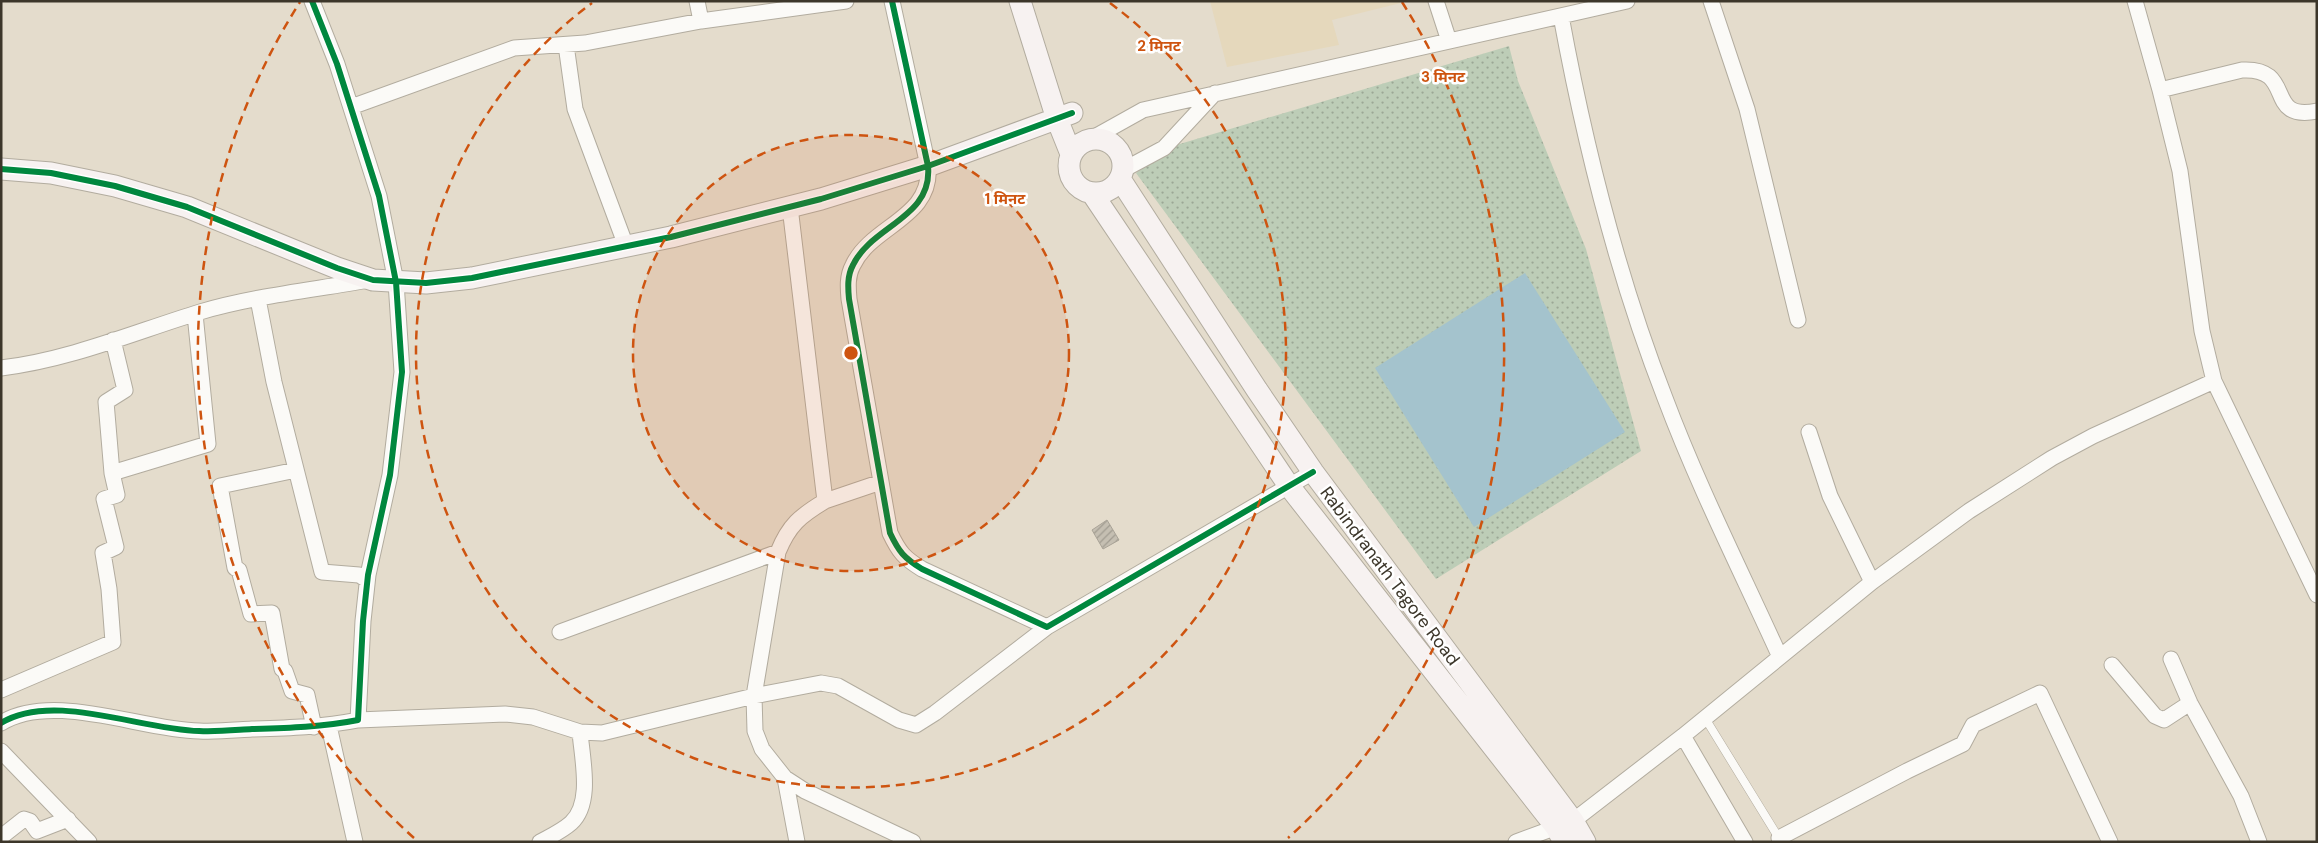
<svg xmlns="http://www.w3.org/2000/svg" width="2318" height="843" viewBox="0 0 2318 843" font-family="'DM Sans','Noto Sans Devanagari',sans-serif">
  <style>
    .built { fill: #e5d8bc }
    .park { fill: url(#park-dots) }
    .water { fill: #a4c3cd }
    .building { fill: url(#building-hatch); stroke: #a9a397 }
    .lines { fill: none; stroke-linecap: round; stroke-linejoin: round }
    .lane-casing { stroke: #b2ac9f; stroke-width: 9 }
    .street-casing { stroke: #b2ac9f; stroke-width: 17 }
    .secondary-casing { stroke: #b2ac9f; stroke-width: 23 }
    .lane { stroke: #fbfaf7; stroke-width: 8 }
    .street { stroke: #fbfaf7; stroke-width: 15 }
    .secondary { stroke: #f7f2f1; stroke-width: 21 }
    .cycleway-casing { stroke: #fff; stroke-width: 9 }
    .cycleway { stroke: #00873e; stroke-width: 6 }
    .ring { fill: none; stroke: #ce5410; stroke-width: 2.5; stroke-dasharray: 9 6 }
    .labels { text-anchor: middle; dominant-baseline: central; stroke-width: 5; stroke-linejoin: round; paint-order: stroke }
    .street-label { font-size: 18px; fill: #3c362a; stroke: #fff }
    .centre { fill: #ce5410; stroke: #fff; stroke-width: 2.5 }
    .ring-label { font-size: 15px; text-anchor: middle; font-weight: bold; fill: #ce5410; stroke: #fff; stroke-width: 5; stroke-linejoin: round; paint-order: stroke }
  </style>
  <defs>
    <pattern id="park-dots" width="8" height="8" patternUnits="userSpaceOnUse" patternTransform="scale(1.25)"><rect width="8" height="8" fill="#bdcdb7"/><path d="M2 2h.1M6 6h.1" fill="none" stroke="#9ba795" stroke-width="1.8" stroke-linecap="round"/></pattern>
    <pattern id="building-hatch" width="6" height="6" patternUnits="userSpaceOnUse" patternTransform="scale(1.25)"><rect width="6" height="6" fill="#c5bfb2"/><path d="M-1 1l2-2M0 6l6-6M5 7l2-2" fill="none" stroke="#a19c91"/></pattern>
  </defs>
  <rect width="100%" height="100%" fill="#e4dccc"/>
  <path class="built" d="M1210 1H1409L1332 20 1339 45 1227 67Z"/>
  <path class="park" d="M1509 46 1518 81 1586 249 1641 451 1436 579 1136 173 1173 146Z"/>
  <path class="water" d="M1525 273 1625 432 1474 527 1375 368Z"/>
  <path class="building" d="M1107 520 1119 540 1103 549 1092 530Z"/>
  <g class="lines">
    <defs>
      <path id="lane" d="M1705 718 1780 840"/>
      <path id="street" d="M697 1 701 21
        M892 1 928 166C933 218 872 225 853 265 847 276 848 288 849 299L890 533C899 552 904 558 922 569L1047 627 1313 472
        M1436 1 1449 41
        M1711 1 1747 109 1798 320
        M2135 1 2160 90 2180 171 2202 331 2214 381 2317 595
        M1561 16C1585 146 1617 275 1665 398 1698 486 1741 571 1780 657
        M566 45 575 109 626 246
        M2160 90 2242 70C2297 67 2263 122 2317 111
        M351 107 514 48 585 43 701 21 846 1
        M1091 139 1143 110 1627 1
        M1123 170 1164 148 1215 93
        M790 207 825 501C800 516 789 525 778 552L754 696 755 731 762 749 785 778 805 791 913 842
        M258 299 274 382 322 572 359 575 367 580
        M1 368C69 360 135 332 200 312 254 296 313 290 369 280
        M1809 432 1830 496 1872 582
        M296 470 220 486 235 568 239 570 251 614 272 613 282 669 285 671 292 691 307 695 314 727
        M112 473 106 402 125 390 113 340
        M825 501 881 482
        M560 632 778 552
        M2171 659 2190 703 2241 796 2259 842
        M2112 665 2155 716 2164 720 2190 703
        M1 690 113 642 109 589 103 553 116 547 104 499 117 495 112 473 208 444 195 314
        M358 720 505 714 533 717 580 732C582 759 593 803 571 823 562 831 551 836 540 842
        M1 723C53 691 141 730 199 731 217 732 235 730 252 729 288 728 323 727 358 720L363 621 368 575 390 475 402 372 396 282 379 196 337 64 312 1
        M329 726 355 842
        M580 732 602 733 754 696 821 683 838 686 899 720 916 725 935 713 1047 627
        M1683 736 1745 842
        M1 751 89 842
        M785 778 797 842
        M1 837 24 819 30 821 37 831 68 819
        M1779 838 1907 771 1963 744 1973 725 2040 693 2110 842
        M1516 842 1573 821 1683 736 1872 582 1969 511 2052 458 2093 436 2214 381"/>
      <path id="secondary" d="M1020 1 1057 119 1071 154
        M1069 166a27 27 0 1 1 54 0a27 27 0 1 1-54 0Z
        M1 169 51 173 115 186 187 207 337 268 373 280 426 283 472 278 671 237 821 199 928 166 1072 113
        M1120 179 1257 390 1313 472 1573 821 1585 842
        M1092 193 1289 486 1556 827 1564 842"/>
    </defs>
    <use href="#lane" class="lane-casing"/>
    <use href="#street" class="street-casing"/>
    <use href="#secondary" class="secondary-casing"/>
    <use href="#lane" class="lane"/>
    <use href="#street" class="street"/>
    <use href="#secondary" class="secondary"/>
    <defs>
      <path id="cycleway" d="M892 1 928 166C933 218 872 225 853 265 847 276 848 288 849 299L890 533C899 552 904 558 922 569L1047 627 1313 472
        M1 169 51 173 115 186 187 207 337 268 373 280 426 283 472 278 671 237 821 199 928 166 1072 113
        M1 723C53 691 141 730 199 731 217 732 235 730 252 729 288 728 323 727 358 720L363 621 368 575 390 475 402 372 396 282 379 196 337 64 312 1"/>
    </defs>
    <use href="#cycleway" class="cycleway-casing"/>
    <use href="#cycleway" class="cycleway"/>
  </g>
  <circle cx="851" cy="353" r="218" fill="#ce5410" fill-opacity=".12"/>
  <g class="ring">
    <circle cx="851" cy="353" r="218"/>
    <path d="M1110 3A435 435 0 1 1 592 3"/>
    <path d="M414 838A653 653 0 0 1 300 2M1402 2A653 653 0 0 1 1288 838"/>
  </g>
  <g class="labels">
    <g class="street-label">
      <text transform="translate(1390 576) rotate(53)">Rabindranath Tagore Road</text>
    </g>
  </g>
  <circle cx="851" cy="353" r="8" class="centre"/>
  <g class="ring-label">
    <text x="1159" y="51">2 मिनट</text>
    <text x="1443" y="82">3 मिनट</text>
    <text x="1005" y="204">1 मिनट</text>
  </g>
  <rect width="2318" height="843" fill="none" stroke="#3c362a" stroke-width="5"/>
</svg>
